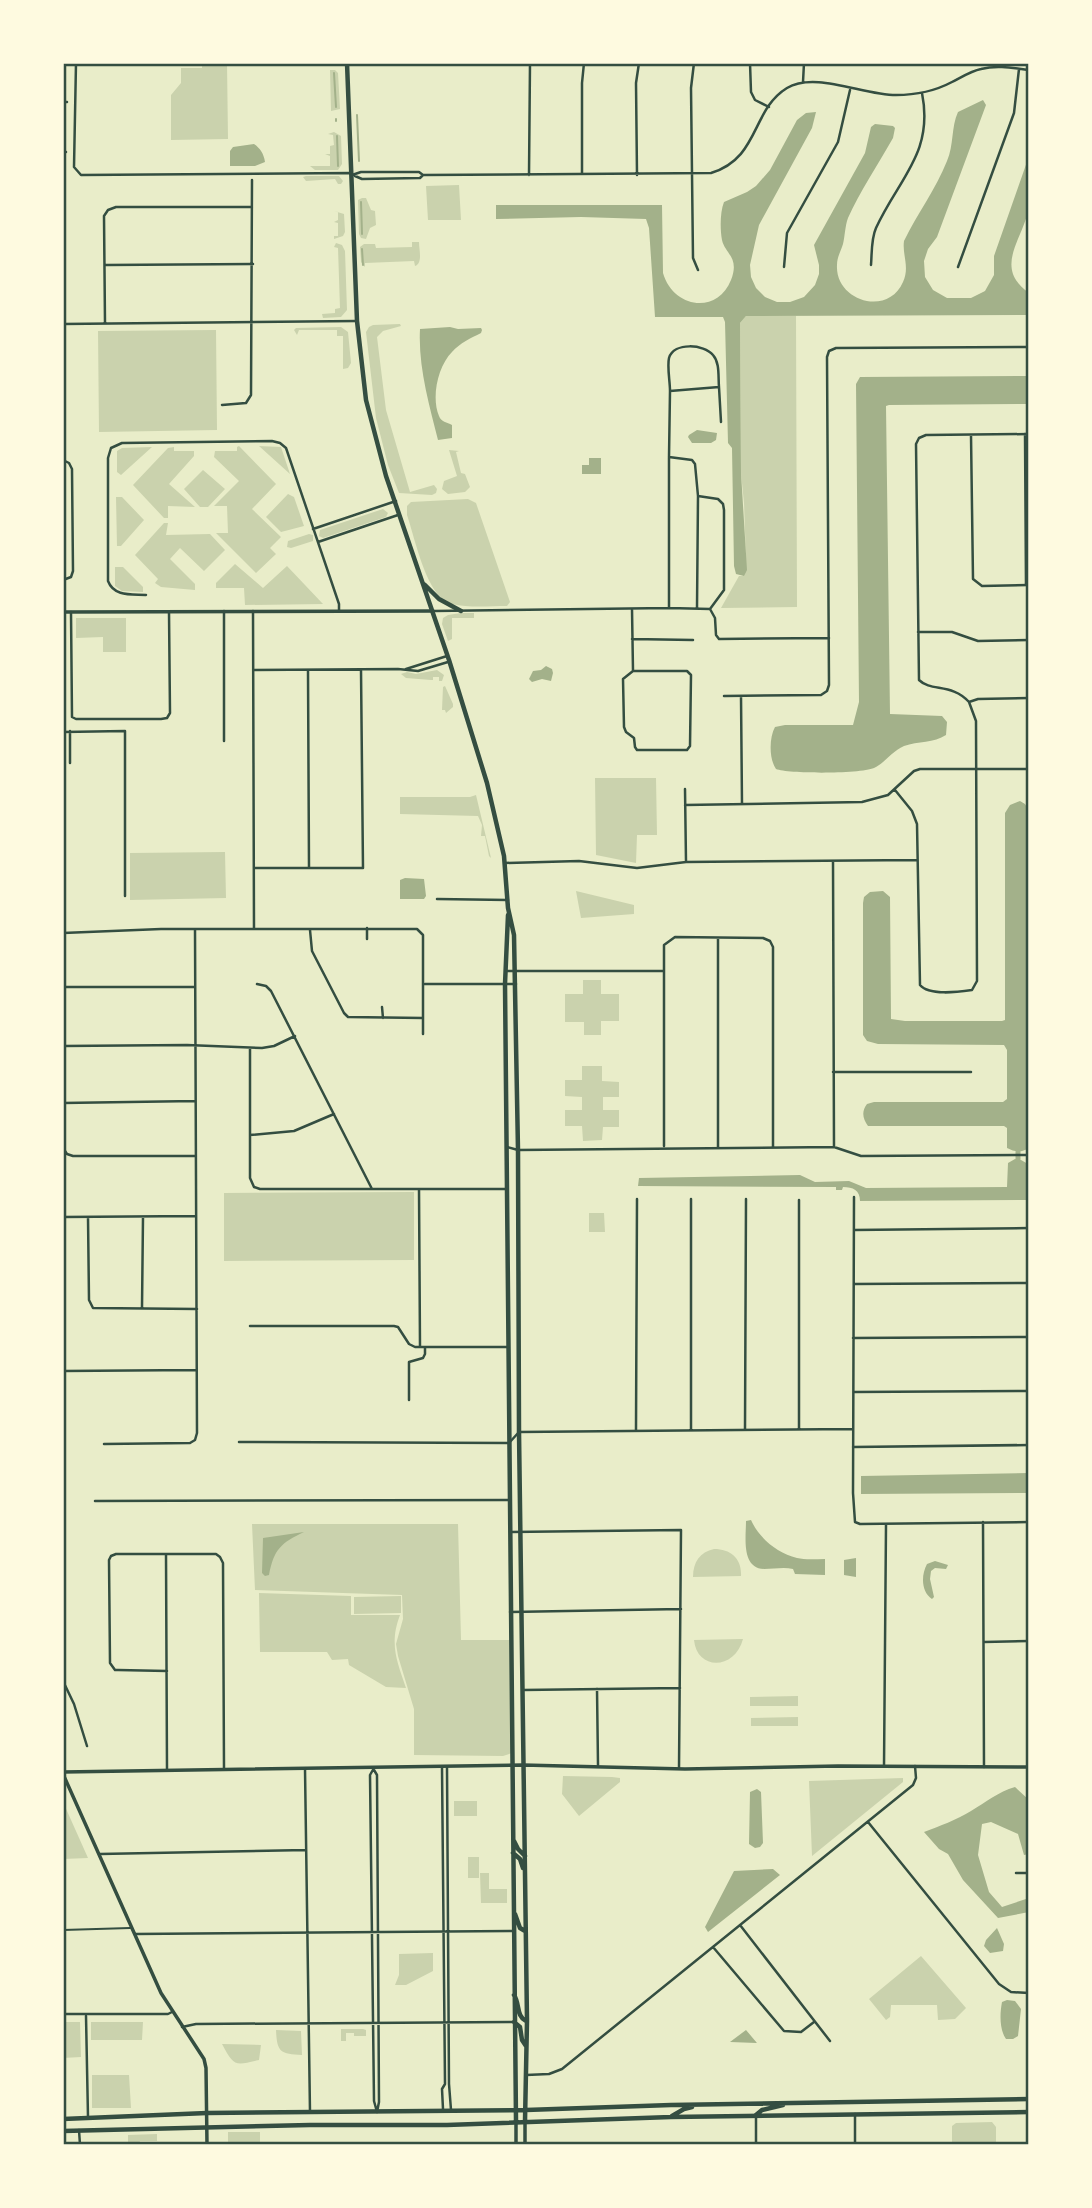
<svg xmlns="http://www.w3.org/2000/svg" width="1092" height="2208" viewBox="0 0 1092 2208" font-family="Karla,sans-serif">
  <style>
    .green { fill: #cad2ad }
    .water { fill: #a3b18a }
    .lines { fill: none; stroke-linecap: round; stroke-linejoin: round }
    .stream { stroke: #a3b18a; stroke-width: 2 }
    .canal { stroke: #a3b18a; stroke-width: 5 }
    .service { stroke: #344e41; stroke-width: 2 }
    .minor { stroke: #344e41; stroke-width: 2.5 }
    .tertiary { stroke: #344e41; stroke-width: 3.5 }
    .secondary { stroke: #344e41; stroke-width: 3.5 }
    .primary { stroke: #344e41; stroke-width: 4.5 }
    .neatline { fill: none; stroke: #344e41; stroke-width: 2.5 }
  </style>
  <rect width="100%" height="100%" fill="#e9edc9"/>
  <path class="green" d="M202 63H227L228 139 171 140V95L181 83V68H202Z
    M330 70H335L338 73 340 109 331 111Z
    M334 132 341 136 342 164 338 170H315L310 166H330V156L325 154H330V146L334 145 333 135 328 134Z
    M306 176H339L343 181 341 184H338L335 179 306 181 303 177Z
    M459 185 461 220H428L426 186Z
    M362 198H366L371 210 375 211 376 225 370 228 366 239 361 238 359 234 358 200Z
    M334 211 344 214 345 232 343 236 334 239V236H338V223L334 222 338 220V212Z
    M412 242H419C419 250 423 263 415 266L414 261 365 263V267L361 262 360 247 364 244H375L376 248 412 247Z
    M336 243 342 245 345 251 347 310 341 317 323 318 322 314 335 313V309L340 308 338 248 334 247Z
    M746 316H796L797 607 721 608 739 576H744L746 559 744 503 741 473 740 323Z
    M400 324 401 326 383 331 377 337 386 410 410 492 434 485 437 489 436 493 432 495 399 493 388 465 376 418 366 332 369 327 373 325Z
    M341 327 348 332 351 363 348 368 343 369V336H337V330H299L297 335 294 330 296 328Z
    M216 330 217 430 99 432 98 331Z
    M239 446 276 484 252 509 281 537 270 548 276 554 256 573 216 533H228L227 506H214L239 481 214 457 215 451H237V447Z
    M259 446 281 447 290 474Z
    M152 447 121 475 117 472V451L122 448Z
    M174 447V451H194V456L169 484 195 507 168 506V518H164L133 485 168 448Z
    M449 450 459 451 456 452 461 473 465 474 470 487 465 492 448 494 442 489 444 481 457 476Z
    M203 470 225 489 208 507H200L184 489Z
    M288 494 294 497 304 526 281 532 266 517Z
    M116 497H122L144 520 121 546H117Z
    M468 499 476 503 510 602 507 606C489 606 469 608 452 604 427 599 415 538 407 515V506L411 502Z
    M383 509 388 513 386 517 323 538 319 536 320 530Z
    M164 523H168L166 535 210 534 225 550 204 571 180 548 170 559 195 584V590L161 587 155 583 158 579 135 555Z
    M309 534 313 535V541L291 548 287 547 288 541Z
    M235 564 263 588 287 566 323 604 245 605 244 588H216V583Z
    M115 567H123L143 587V592L122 591 115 586Z
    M461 613H474V618H452V639L448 641 442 624 443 618 448 615Z
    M76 618H126V652H103V637L76 638Z
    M437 670 444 675 442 681H439V677H433V680H431L406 678 401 674 407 672 416 674Z
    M445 686 453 704V707L446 713 445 710H442L443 687Z
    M595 778H656L657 835H637L636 863 596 855Z
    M476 795 491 858 489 856 485 836H481L482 825 478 816 400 814V797H470Z
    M225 852 226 898 130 900V853Z
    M576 891 634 905V914L581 918Z
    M583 980H601V994H619V1021H601V1035H584V1022H565V994H583Z
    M582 1066H602V1081L619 1082V1097H603V1110H619V1127H603L602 1140 583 1141 582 1126H565V1110H582V1097L565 1096V1080H582Z
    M414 1192V1260L224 1261V1193Z
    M589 1213H604L605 1232H589Z
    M252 1524H458L461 1640H510L512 1753 503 1756 414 1755V1709L398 1656 396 1644 403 1619 402 1595 255 1590Z
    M714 1549C731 1549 742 1559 741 1576L693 1577C693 1562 700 1552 714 1549Z
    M259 1593 351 1596V1615H400C389 1644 397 1661 406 1688L386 1687 349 1665 348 1659 332 1660 327 1652H260Z
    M401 1596V1613L354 1614V1597Z
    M743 1639C735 1670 697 1671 694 1640Z
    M798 1696V1706H750V1697Z
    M798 1717V1726H751V1718Z
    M563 1776 612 1777 620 1778V1782L579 1816 562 1794Z
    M903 1778V1782L812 1856 809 1781Z
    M454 1801H477V1816H454Z
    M63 1802 88 1858 63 1859Z
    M468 1857H479V1878H468Z
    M480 1873H489V1889H507V1903H481Z
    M433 1953V1971L406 1985H395L399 1975V1954Z
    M921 1956 966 2008 955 2019 938 2020 937 2005H891L890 2017 886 2020 869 1999Z
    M63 2022H80L81 2057 63 2058Z
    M91 2022H143L142 2040H91Z
    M341 2029H363L366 2030V2036H354V2033H346V2041H341Z
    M276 2030 301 2031 302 2055C280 2054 277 2052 276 2030Z
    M222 2044 261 2045 259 2060C234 2066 234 2066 222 2044Z
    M92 2075H129L131 2108H92Z
    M992 2122 996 2127V2145H952V2126L956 2123Z
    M228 2132H260V2145H228Z
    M157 2134V2141H140L139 2145H128V2135Z"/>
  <path class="water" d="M983 100 986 105 937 237 928 249 924 261 925 277 933 290 947 298H971L985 291 994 275V256L1029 156C1029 172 1031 189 1029 205 1026 237 991 266 1029 293V315L746 316 740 323 741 473 747 570 744 576 736 574 734 566 732 448 728 443 725 322 723 317H655L649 228 646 219 581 217 496 219V205H662L663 273C673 308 717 315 731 280 740 257 725 254 722 240 720 229 720 212 724 202L747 192 756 186 770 170 797 120 806 113 816 112 812 128 759 225 750 265 751 277 756 288 765 297 777 302H790L804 297 815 285 819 274V265L814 245 865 153 871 127 875 124 893 126 895 128 893 138C879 163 859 193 848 218 845 226 845 236 843 244 841 251 837 257 837 265 835 301 888 317 903 282 910 267 902 255 904 241 917 214 936 189 947 161 954 145 951 127 958 112Z
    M254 144C260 148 264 154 265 162L255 166H230V151L233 147Z
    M450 327 458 329 481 328 482 330 481 333C471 338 460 343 452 352 438 366 431 397 439 416 441 422 447 422 452 425V438L438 440C429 404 418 366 420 329Z
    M1029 376V404L889 405 886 406 890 714 942 716 947 722 946 735C934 743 918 741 904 746 892 751 885 763 874 768 860 774 789 774 776 769 769 759 769 738 775 727L785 725H853L859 702 856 384 860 377Z
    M697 430 717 433 716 440 711 443H692L688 437 689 435Z
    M589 458H601V474H582V465H589Z
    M546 666 552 669 553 673 551 681 542 679 532 682 529 679 533 671 541 670Z
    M1020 801 1025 804 1029 811V1148C1021 1153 1015 1152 1007 1148V1128L1004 1126H868C863 1119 861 1112 867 1104L874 1102H1003L1007 1099V1050L1004 1045 878 1044 867 1041 863 1035V903L864 897 870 892 883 891 890 897 891 1019 905 1021H1002L1005 1020V813L1010 805Z
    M405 878 424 879 426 896 424 899H400V880Z
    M1015 1159 1021 1160 1028 1164 1029 1200 860 1201C860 1190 853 1187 843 1187L842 1190H836V1187L638 1186 639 1178 800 1175 815 1182 849 1181 866 1188 1007 1187 1008 1163Z
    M1029 1473V1493L861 1494V1476Z
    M751 1520C759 1538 777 1553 797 1558 805 1560 816 1559 825 1559V1575L795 1574 793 1569C784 1567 774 1569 764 1569 741 1568 746 1537 746 1521Z
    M304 1532C281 1543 274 1549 269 1575L265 1576 262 1573 263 1538Z
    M856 1558V1577L844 1575V1560Z
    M935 1561 948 1565 946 1569 935 1568 931 1571 930 1579 934 1597 932 1599C921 1592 921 1575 927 1564Z
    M1015 1787 1029 1800V1854L1024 1855 1018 1834 991 1822 982 1824 978 1855 989 1892 1002 1907 1029 1898V1912L998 1918 963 1880 948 1854 939 1849 924 1832C940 1826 956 1820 971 1811 986 1802 998 1792 1015 1787Z
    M757 1789 761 1792 763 1843 760 1847 755 1848 749 1844 750 1792Z
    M773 1869 780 1875 708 1932 705 1927 734 1871Z
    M997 1928 1004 1944 1003 1951 990 1953 984 1946 986 1940Z
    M1007 2000 1015 2001 1021 2009 1018 2036 1013 2039H1006C999 2029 1000 2013 1002 2002Z
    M746 2030 757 2043 730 2042Z"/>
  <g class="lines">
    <path class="stream" d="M334 73 336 107
      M357 115 359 161
      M336 119V121
      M337 136 338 166
      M361 202 362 234
      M362 249 363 265"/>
    <path class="canal" d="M1018 1152V1159"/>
    <path class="service" d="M63 1930 130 1928"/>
    <path class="minor" d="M76 63 74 167 81 175 351 173
      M694 63 691 88 693 258 698 270
      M750 63 751 92 755 100 769 107
      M803 82 804 63
      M63 102H67
      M63 152H66
      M582 174V83L584 63
      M352 175 361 172H419L423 175 711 173C760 158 751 110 787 88 815 71 863 95 896 95 916 95 935 91 952 82 962 77 971 71 981 69 997 65 1013 68 1029 70
      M529 175 530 63
      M637 175 636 83 639 63
      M355 176 362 179 420 178 423 175
      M106 265 253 264
      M871 265C872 253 871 239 876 228 899 178 934 153 922 93
      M784 267 787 233 838 142 850 90
      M958 267 1014 113 1019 69
      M105 323 104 216 108 210 116 207H252
      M63 324 357 321
      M719 387 721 422
      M222 405 246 403 251 395 252 180
      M1025 434 1026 585
      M1029 434 926 435 919 438 916 444 919 680C931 692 952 683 969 702L978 699 1029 698
      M971 435 973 579 982 586 1029 585
      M669 457 670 391 719 387C718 376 720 363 713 355 704 344 674 342 669 358 667 367 670 381 670 391
      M63 460 69 463 72 469 73 571 71 577 63 580
      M698 496 718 499 723 504 724 510V590L710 609
      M313 529 396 501
      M318 542 398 515
      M146 595C132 594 114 597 108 581V458L111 448 122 443 272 441 280 443 286 448 339 604V611
      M669 608V457L692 460 695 464 698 496 697 608
      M632 609 633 671
      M710 609 715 618 716 635 719 639 829 638
      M253 611 254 929
      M434 611 669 608 710 609
      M71 612 72 717 76 719H161L167 718 170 713 169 612
      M918 632H952L978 641 1029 640
      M632 639 693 640
      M406 669 447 656
      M254 670 398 669 418 671 448 662
      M308 671 309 867
      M633 671H687L691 675 690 746 687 750H637L635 747 634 738 626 732 624 727 623 679Z
      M724 696 821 695 827 691 829 685 827 357 829 351 836 348 1029 347
      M741 696 742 804
      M70 731V763
      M63 732 125 731V896
      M224 741V611
      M685 789 686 862
      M895 790 912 811 917 824 920 985C929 996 958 992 972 990L977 981 976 721 969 702
      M685 805 862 802 888 795 914 771 920 769H1029
      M833 861 834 1147
      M505 863 579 861 637 868 686 862 917 860
      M254 868H363L361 670
      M437 899 508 900
      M367 928V939
      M310 930 312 951 344 1013 348 1017 423 1018
      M63 933 161 929H417L423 935V1034
      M718 938V1148
      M506 971H663
      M257 984 266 986 271 991 372 1189
      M425 984H516
      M63 987H194
      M382 1007 383 1018
      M63 1046 187 1045 262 1048 274 1046 295 1036
      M250 1048V1178L254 1187 260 1189H507
      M833 1072H971
      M63 1103 195 1101
      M250 1135 294 1131 334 1114
      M664 1146V945L675 937 763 938 770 941 773 947V1147
      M507 1147 518 1150 834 1147 861 1156 1029 1155
      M63 1148 67 1154 73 1156H196
      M419 1189 420 1347
      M854 1197 853 1493 855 1522 860 1524 1029 1522
      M799 1200V1429
      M63 1217 196 1216
      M88 1217 89 1300 93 1308 197 1309
      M854 1230 1029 1228
      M854 1284 1029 1283
      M142 1308 143 1217
      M250 1326H394L398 1327 409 1344 415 1347H508
      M853 1338 1029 1337
      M63 1371 196 1370
      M854 1392 1029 1391
      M409 1400V1362L423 1358 425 1354V1347
      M636 1430 637 1199
      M691 1430V1199
      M745 1430 746 1199
      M239 1442 509 1443 519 1432 853 1429
      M104 1444 190 1443 195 1440 197 1433 195 929
      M853 1447 1029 1445
      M95 1501 509 1500
      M983 1522 984 1767
      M510 1532 681 1530 679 1768
      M166 1554 167 1770
      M510 1612 681 1609
      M984 1642 1029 1641
      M167 1671 118 1670H115L110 1663 109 1560 111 1556 116 1554H216L220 1557 223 1563 224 1769
      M63 1681 74 1704 87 1746
      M597 1689 598 1765
      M523 1690 680 1688
      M884 1766 886 1525
      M442 1767 445 2084 442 2089 443 2109
      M447 1767 449 2084 451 2110
      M374 1768 370 1775 374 2101 377 2112
      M305 1769 310 2112
      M374 1770 377 1775 379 2102 377 2112
      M868 1822 999 1984 1011 1992 1029 1993
      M100 1854 306 1850
      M1016 1873H1029
      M740 1925 830 2041
      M135 1934 513 1931
      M713 1947 784 2031 801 2032 814 2022
      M63 2014H168L172 2012
      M86 2016 88 2117
      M182 2027 196 2024 514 2022
      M526 2075 549 2074 562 2069 913 1785 916 1778 915 1766
      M756 2116V2145
      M79 2130 80 2145
      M855 2145V2114"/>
    <path class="tertiary" d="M63 612 433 611
      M63 1772 523 1765 685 1769 838 1766 1029 1767
      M63 1774 161 1993 204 2059 206 2068 207 2145"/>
    <path class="secondary" d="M516 2121V2145
      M525 2123V2145"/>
    <path class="primary" d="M347 63 357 321 366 400 386 476 449 660 487 783 504 856 508 908 514 935 518 1150 519 1432 527 2021 525 2121
      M425 585 439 599 461 611
      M508 915 505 984 516 2121
      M514 1841 518 1849 525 1856
      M513 1853 520 1859 523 1868
      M515 1914 520 1928 525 1931
      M514 1995C520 2004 516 2016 526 2021
      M514 2022 520 2027 522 2040 526 2046
      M756 2115 762 2110 783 2105
      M672 2116 684 2109 692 2107
      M63 2119 207 2113 526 2110 671 2105 1029 2099
      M63 2131 310 2125H447L671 2117 1029 2112"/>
  </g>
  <rect width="1092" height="2208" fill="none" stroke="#fefae0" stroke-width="130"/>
  <rect x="65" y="65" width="962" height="2078" class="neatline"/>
</svg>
